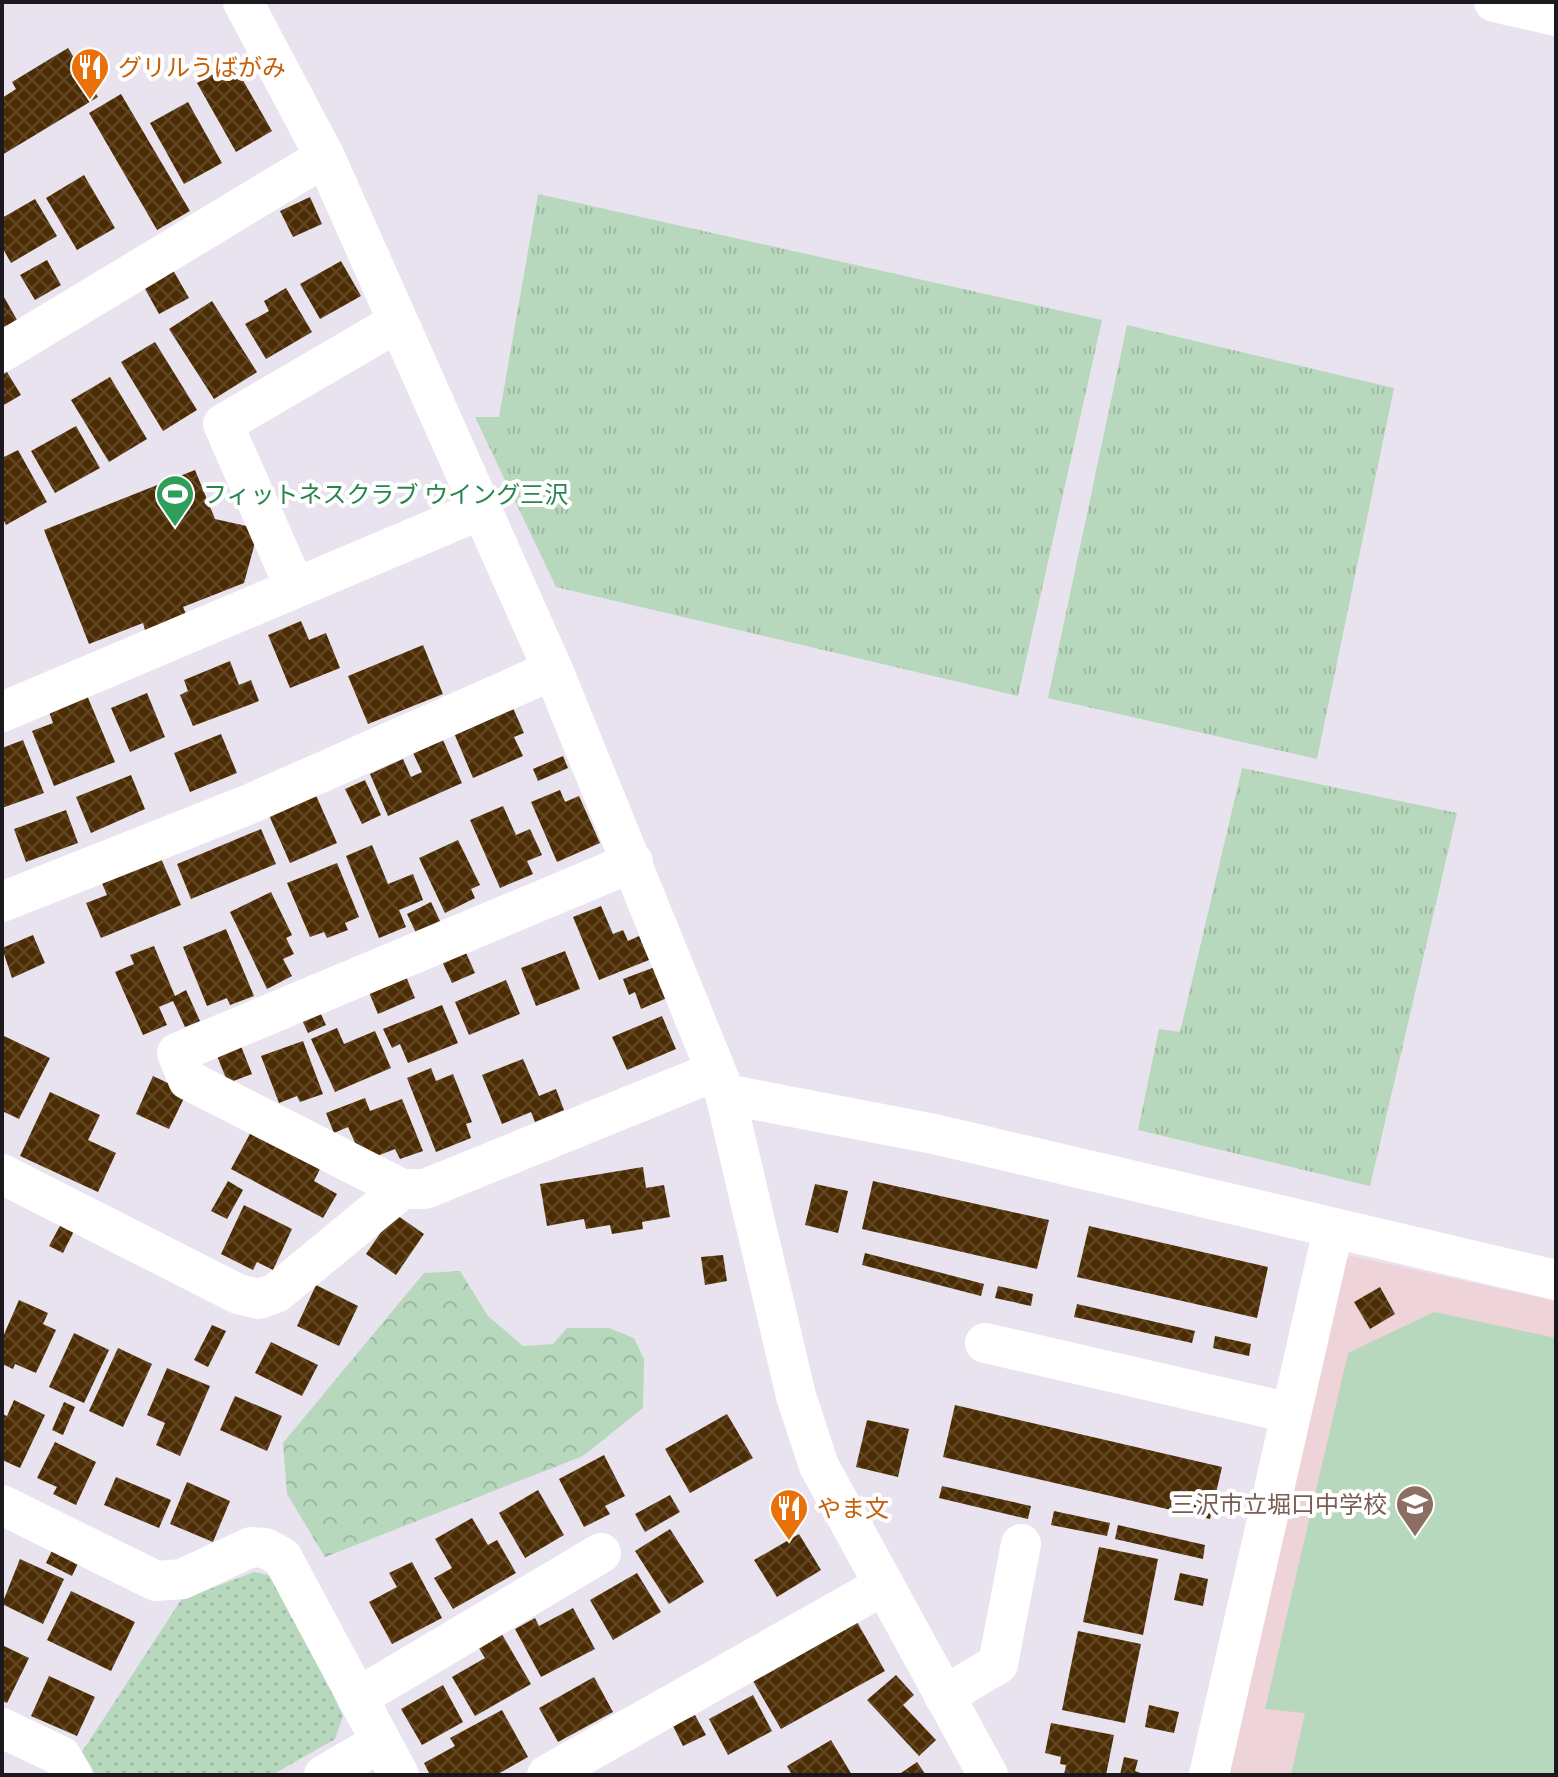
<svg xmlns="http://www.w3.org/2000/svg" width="1558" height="1777" viewBox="0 0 1558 1777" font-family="'Public Sans','Noto Sans JP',sans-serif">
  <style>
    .education { fill: #eed4d8 }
    .grass { fill: url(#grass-tufts) }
    .forest { fill: url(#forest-crowns) }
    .garden { fill: url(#garden-dots) }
    .pitch { fill: #b7d8bc }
    .building { fill: url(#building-cross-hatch) }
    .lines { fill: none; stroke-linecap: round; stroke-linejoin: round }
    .minor { stroke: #fff; stroke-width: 40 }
    .labels { text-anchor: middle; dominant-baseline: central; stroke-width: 8; stroke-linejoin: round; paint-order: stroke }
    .food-label { font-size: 24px; fill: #c56008; stroke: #fff; text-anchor: start }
    .leisure-label { font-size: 24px; fill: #27864d; stroke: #fff; text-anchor: start }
    .education-label { font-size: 24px; fill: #785e54; stroke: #fff; text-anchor: end }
  </style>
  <defs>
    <pattern id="grass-tufts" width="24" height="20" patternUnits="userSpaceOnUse" patternTransform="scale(2)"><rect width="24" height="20" fill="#b7d8bc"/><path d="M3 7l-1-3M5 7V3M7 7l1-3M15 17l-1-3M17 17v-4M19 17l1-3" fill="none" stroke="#9db9a1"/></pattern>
    <pattern id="forest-crowns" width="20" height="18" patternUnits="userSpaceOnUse" patternTransform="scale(2)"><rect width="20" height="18" fill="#b7d8bc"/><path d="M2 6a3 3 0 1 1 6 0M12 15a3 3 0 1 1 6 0" fill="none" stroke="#9db9a1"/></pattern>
    <pattern id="garden-dots" width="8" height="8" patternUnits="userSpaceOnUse" patternTransform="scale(2)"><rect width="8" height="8" fill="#b7d8bc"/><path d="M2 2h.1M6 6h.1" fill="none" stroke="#9db9a1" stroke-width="1.8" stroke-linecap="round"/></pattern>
    <pattern id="building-cross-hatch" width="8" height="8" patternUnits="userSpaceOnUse" patternTransform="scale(2)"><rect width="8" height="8" fill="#4c2c03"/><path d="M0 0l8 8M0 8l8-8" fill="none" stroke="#624828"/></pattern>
  </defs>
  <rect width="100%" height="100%" fill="#e8e3ee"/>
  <path class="education" d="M1351 1256 1556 1301V1775H1221L1334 1269Z"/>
  <path class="grass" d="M538 194 1102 320 1018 696 556 587 475 417H499Z
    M1127 325 1394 388 1317 759 1048 698Z
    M1242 768 1457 813 1370 1186 1138 1130 1159 1029 1180 1032Z"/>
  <path class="forest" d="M460 1271 488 1316 523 1346 553 1344 567 1328H609L634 1338 644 1359 643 1408 583 1456 325 1557 287 1494 283 1443 424 1273Z"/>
  <path class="garden" d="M254 1572 277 1577 343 1716 335 1739 272 1775H96L82 1752 181 1600Z"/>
  <path class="pitch" d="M1434 1312 1556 1338V1775H1291L1305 1713 1265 1709 1348 1353Z"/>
  <path class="building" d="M68 48 98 97 2 155V98L16 89 12 82Z
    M233 63 272 131 236 152 197 83Z
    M121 94 190 211 157 230 89 113Z
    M188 102 222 163 184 184 150 123Z
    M84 175 115 228 77 250 46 198Z
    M310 197 322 224 293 237 280 211Z
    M35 199 57 236 11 263 2 247V218Z
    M47 260 61 285 35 300 20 275Z
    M341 261 361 296 320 319 300 284Z
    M173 270 189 298 159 314 144 287Z
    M286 288 312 332 266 359 245 324 269 311 264 301Z
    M4 297 17 320 2 328V299Z
    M212 301 257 372 214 399 169 329Z
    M155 342 197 410 163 431 121 362Z
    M7 372 21 395 2 406V375Z
    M110 377 147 439 109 462 71 400Z
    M76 426 100 468 55 493 31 451Z
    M18 450 47 502 6 525 2 517V458Z
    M195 470 215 519 251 527 256 539 244 583 183 607 186 614 145 630 143 623 89 644 44 530Z
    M301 621 309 640 326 633 340 668 290 688 268 635Z
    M423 645 443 694 368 724 348 676Z
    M230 661 239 685 251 680 259 701 193 726 180 695 188 691 184 680Z
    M86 693 115 762 54 786 32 731 53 723 48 709Z
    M147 693 165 737 130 752 111 708Z
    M513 708 524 733 514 737 523 756 473 778 454 733Z
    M221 734 237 773 190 792 174 753Z
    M23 740 44 793 2 808V748Z
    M443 740 462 783 388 816 370 774 403 759 411 777 422 772 413 753Z
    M563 756 568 768 538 781 533 769Z
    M131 775 145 809 91 833 76 797Z
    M365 780 381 815 362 824 345 789Z
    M560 790 565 802 579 796 600 843 557 862 531 802Z
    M315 793 337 843 290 863 268 813Z
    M503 806 516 835 530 829 542 855 527 861 533 874 500 888 470 820Z
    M66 810 78 843 26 862 14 829Z
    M261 829 276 864 191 899 177 864Z
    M458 840 480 885 471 889 475 898 445 913 419 858Z
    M372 845 388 884 413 874 423 900 399 910 406 927 379 938 346 856Z
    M160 856 181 905 101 938 86 903 107 895 101 881Z
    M337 863 359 917 345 923 348 930 327 938 324 932 310 937 287 883Z
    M271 892 292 935 286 938 294 954 283 959 292 976 267 989 230 912Z
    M431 902 441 923 417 935 407 914Z
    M601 906 613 934 623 930 628 941 639 936 649 960 599 980 573 917Z
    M226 929 254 996 230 1005 227 998 207 1006 183 947Z
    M33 935 45 963 12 978 2 948Z
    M154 946 175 996 186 990 200 1021 185 1027 173 1001 159 1007 167 1025 143 1035 115 972 134 964 130 955Z
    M463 946 475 973 452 983 440 957Z
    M565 951 580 989 536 1006 521 968Z
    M655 967 667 998 641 1009 635 992 629 995 623 979Z
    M405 974 415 998 378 1014 368 990Z
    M506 980 520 1014 469 1035 455 1002Z
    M442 1005 458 1043 408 1063 400 1044 392 1048 383 1029Z
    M319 1010 326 1025 308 1033 301 1018Z
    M662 1016 676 1049 627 1070 612 1037Z
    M337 1028 344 1044 375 1031 391 1068 335 1092 311 1039Z
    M2 1035 50 1058 19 1119 2 1111Z
    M303 1041 323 1094 300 1102 297 1096 279 1103 261 1056Z
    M241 1046 252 1074 228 1083 217 1056Z
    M523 1059 539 1096 556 1089 564 1110 535 1122 531 1112 502 1124 482 1075Z
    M431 1068 436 1081 453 1074 472 1122 466 1124 471 1138 436 1152 407 1078Z
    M153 1076 187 1092 169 1129 136 1114Z
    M50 1092 100 1115 88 1140 116 1153 98 1192 20 1156Z
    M365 1098 370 1111 402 1099 423 1151 400 1159 395 1149 377 1156 356 1145 348 1127 334 1133 326 1113Z
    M252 1130 321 1167 314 1181 337 1194 323 1218 231 1169Z
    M643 1167 646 1188 664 1185 670 1217 642 1222 643 1229 612 1234 610 1225 586 1229 584 1219 547 1226 540 1184Z
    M228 1181 243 1190 227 1219 211 1211Z
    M873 1181 1049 1220 1037 1269 862 1229Z
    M815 1184 848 1191 838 1233 805 1225Z
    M244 1205 292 1229 273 1270 257 1262 253 1270 221 1254Z
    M394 1213 424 1234 396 1275 366 1254Z
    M62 1222 75 1229 63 1253 49 1246Z
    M1089 1226 1268 1267 1257 1318 1077 1277Z
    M865 1253 984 1284 981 1296 862 1265Z
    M723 1255 727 1281 705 1285 701 1257Z
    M316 1285 358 1306 339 1346 297 1326Z
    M998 1286 1033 1294 1031 1306 995 1298Z
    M1380 1287 1395 1314 1370 1329 1354 1302Z
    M19 1300 48 1313 43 1324 56 1330 36 1373 15 1364 13 1369 2 1364V1339Z
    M1077 1304 1195 1331 1192 1343 1074 1317Z
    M212 1325 226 1331 208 1367 194 1360Z
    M74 1333 109 1350 84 1403 49 1387Z
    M1215 1336 1251 1344 1249 1356 1213 1348Z
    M271 1342 318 1365 302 1396 255 1373Z
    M118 1348 152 1364 123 1427 89 1411Z
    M167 1368 210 1386 180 1456 156 1445 165 1423 147 1415Z
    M235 1396 282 1416 267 1451 220 1430Z
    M14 1400 45 1415 20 1468 2 1460V1414L7 1416Z
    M64 1402 75 1407 63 1435 52 1430Z
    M955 1405 1222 1467 1210 1519 943 1457Z
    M727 1414 753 1458 690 1493 665 1449Z
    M867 1420 909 1429 898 1477 856 1467Z
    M55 1442 96 1462 76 1505 53 1494 57 1487 37 1478Z
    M604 1455 625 1496 605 1506 610 1514 584 1527 559 1479Z
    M116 1477 171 1500 159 1528 104 1505Z
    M187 1482 230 1501 213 1542 170 1524Z
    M942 1486 1031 1506 1028 1519 939 1498Z
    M538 1490 564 1535 525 1558 499 1513Z
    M670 1495 680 1512 645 1532 635 1514Z
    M1054 1511 1110 1523 1107 1536 1051 1525Z
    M472 1518 488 1545 497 1540 516 1573 453 1609 434 1578 452 1568 435 1539Z
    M1118 1525 1205 1545 1203 1559 1115 1539Z
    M670 1529 704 1582 669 1604 635 1551Z
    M799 1534 821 1570 777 1597 754 1560Z
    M57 1540 83 1553 72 1576 46 1563Z
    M1099 1547 1158 1559 1143 1635 1083 1622Z
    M20 1559 64 1579 43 1624 2 1604Z
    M412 1562 442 1618 392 1644 369 1602 397 1587 389 1573Z
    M637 1573 661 1612 613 1640 590 1600Z
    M1180 1573 1208 1579 1203 1606 1174 1600Z
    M71 1591 135 1622 111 1671 47 1640Z
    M573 1608 595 1649 541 1677 515 1629 535 1618 539 1626Z
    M857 1622 885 1671 781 1729 753 1681Z
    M500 1631 531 1684 475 1716 452 1677 485 1658 477 1645Z
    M1078 1631 1141 1644 1125 1723 1062 1710Z
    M2 1645 29 1658 7 1703 2 1701Z
    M896 1675 914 1695 903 1705 936 1740 919 1756 867 1700Z
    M49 1676 95 1697 77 1736 31 1716Z
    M594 1677 613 1712 558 1742 539 1708Z
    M443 1685 463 1722 422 1745 401 1709Z
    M753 1695 772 1731 728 1755 709 1719Z
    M1149 1705 1179 1712 1174 1733 1145 1727Z
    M502 1710 528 1757 496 1775H430L424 1763 455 1746 450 1738Z
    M695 1715 706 1735 683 1746 673 1726Z
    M1051 1723 1114 1735 1106 1775H1064L1066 1765 1060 1764 1061 1757 1045 1753Z
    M831 1740 852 1775H792L787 1766Z
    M1124 1757 1138 1760 1135 1771 1146 1775H1120Z
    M917 1762 926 1775H898Z"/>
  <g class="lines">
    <path class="minor" d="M243 2 325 157 553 670 716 1071 725 1094 796 1396 819 1466 988 1775
      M1494 2 1556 16
      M2 352 325 157
      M295 588 223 424 398 322
      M2 712 480 510
      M633 862 177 1053 188 1080 402 1189H425L716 1071
      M2 902 252 803 553 670
      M725 1094 934 1134 1556 1280
      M2 1174 238 1294 259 1299 276 1293 402 1189
      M985 1343 1291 1413
      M2 1505 156 1581 182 1579 251 1547 265 1548 282 1557 399 1775
      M944 1696 998 1664 1021 1544
      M357 1698 601 1553
      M2 1728 61 1756 72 1775
      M324 1775 381 1742
      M547 1775 884 1585
      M1209 1775 1333 1230"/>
  </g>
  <defs>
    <symbol id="restaurant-pin" viewBox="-11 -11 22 30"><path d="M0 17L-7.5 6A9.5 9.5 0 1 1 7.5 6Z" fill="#e8710a" stroke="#fff"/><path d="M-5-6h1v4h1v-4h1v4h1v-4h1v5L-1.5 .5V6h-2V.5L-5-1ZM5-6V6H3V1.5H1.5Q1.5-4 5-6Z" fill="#fff"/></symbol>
    <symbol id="stadium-pin" viewBox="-11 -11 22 30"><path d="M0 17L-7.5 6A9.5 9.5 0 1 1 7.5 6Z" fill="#2e9e5b" stroke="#fff"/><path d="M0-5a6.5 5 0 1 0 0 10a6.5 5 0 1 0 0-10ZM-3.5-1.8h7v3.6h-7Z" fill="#fff"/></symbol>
    <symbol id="school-pin" viewBox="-11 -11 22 30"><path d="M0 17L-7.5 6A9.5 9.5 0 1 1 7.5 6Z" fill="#8d6e63" stroke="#fff"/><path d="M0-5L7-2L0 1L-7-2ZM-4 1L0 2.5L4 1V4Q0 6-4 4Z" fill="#fff"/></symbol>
  </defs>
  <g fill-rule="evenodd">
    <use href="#restaurant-pin" x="68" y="45" width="44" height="60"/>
    <use href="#stadium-pin" x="153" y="472" width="44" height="60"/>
    <use href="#school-pin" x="1393" y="1482" width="44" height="60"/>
    <use href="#restaurant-pin" x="767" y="1486" width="44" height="60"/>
  </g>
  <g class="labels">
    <g class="food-label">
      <text x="118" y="67">グリルうばがみ</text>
      <text x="817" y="1508">やま文</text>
    </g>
    <g class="leisure-label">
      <text x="203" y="494">フィットネスクラブ ウイング三沢</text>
    </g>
    <g class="education-label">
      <text x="1387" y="1504">三沢市立堀口中学校</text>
    </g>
  </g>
  <rect width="1558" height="1777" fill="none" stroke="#1b191d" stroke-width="8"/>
</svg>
